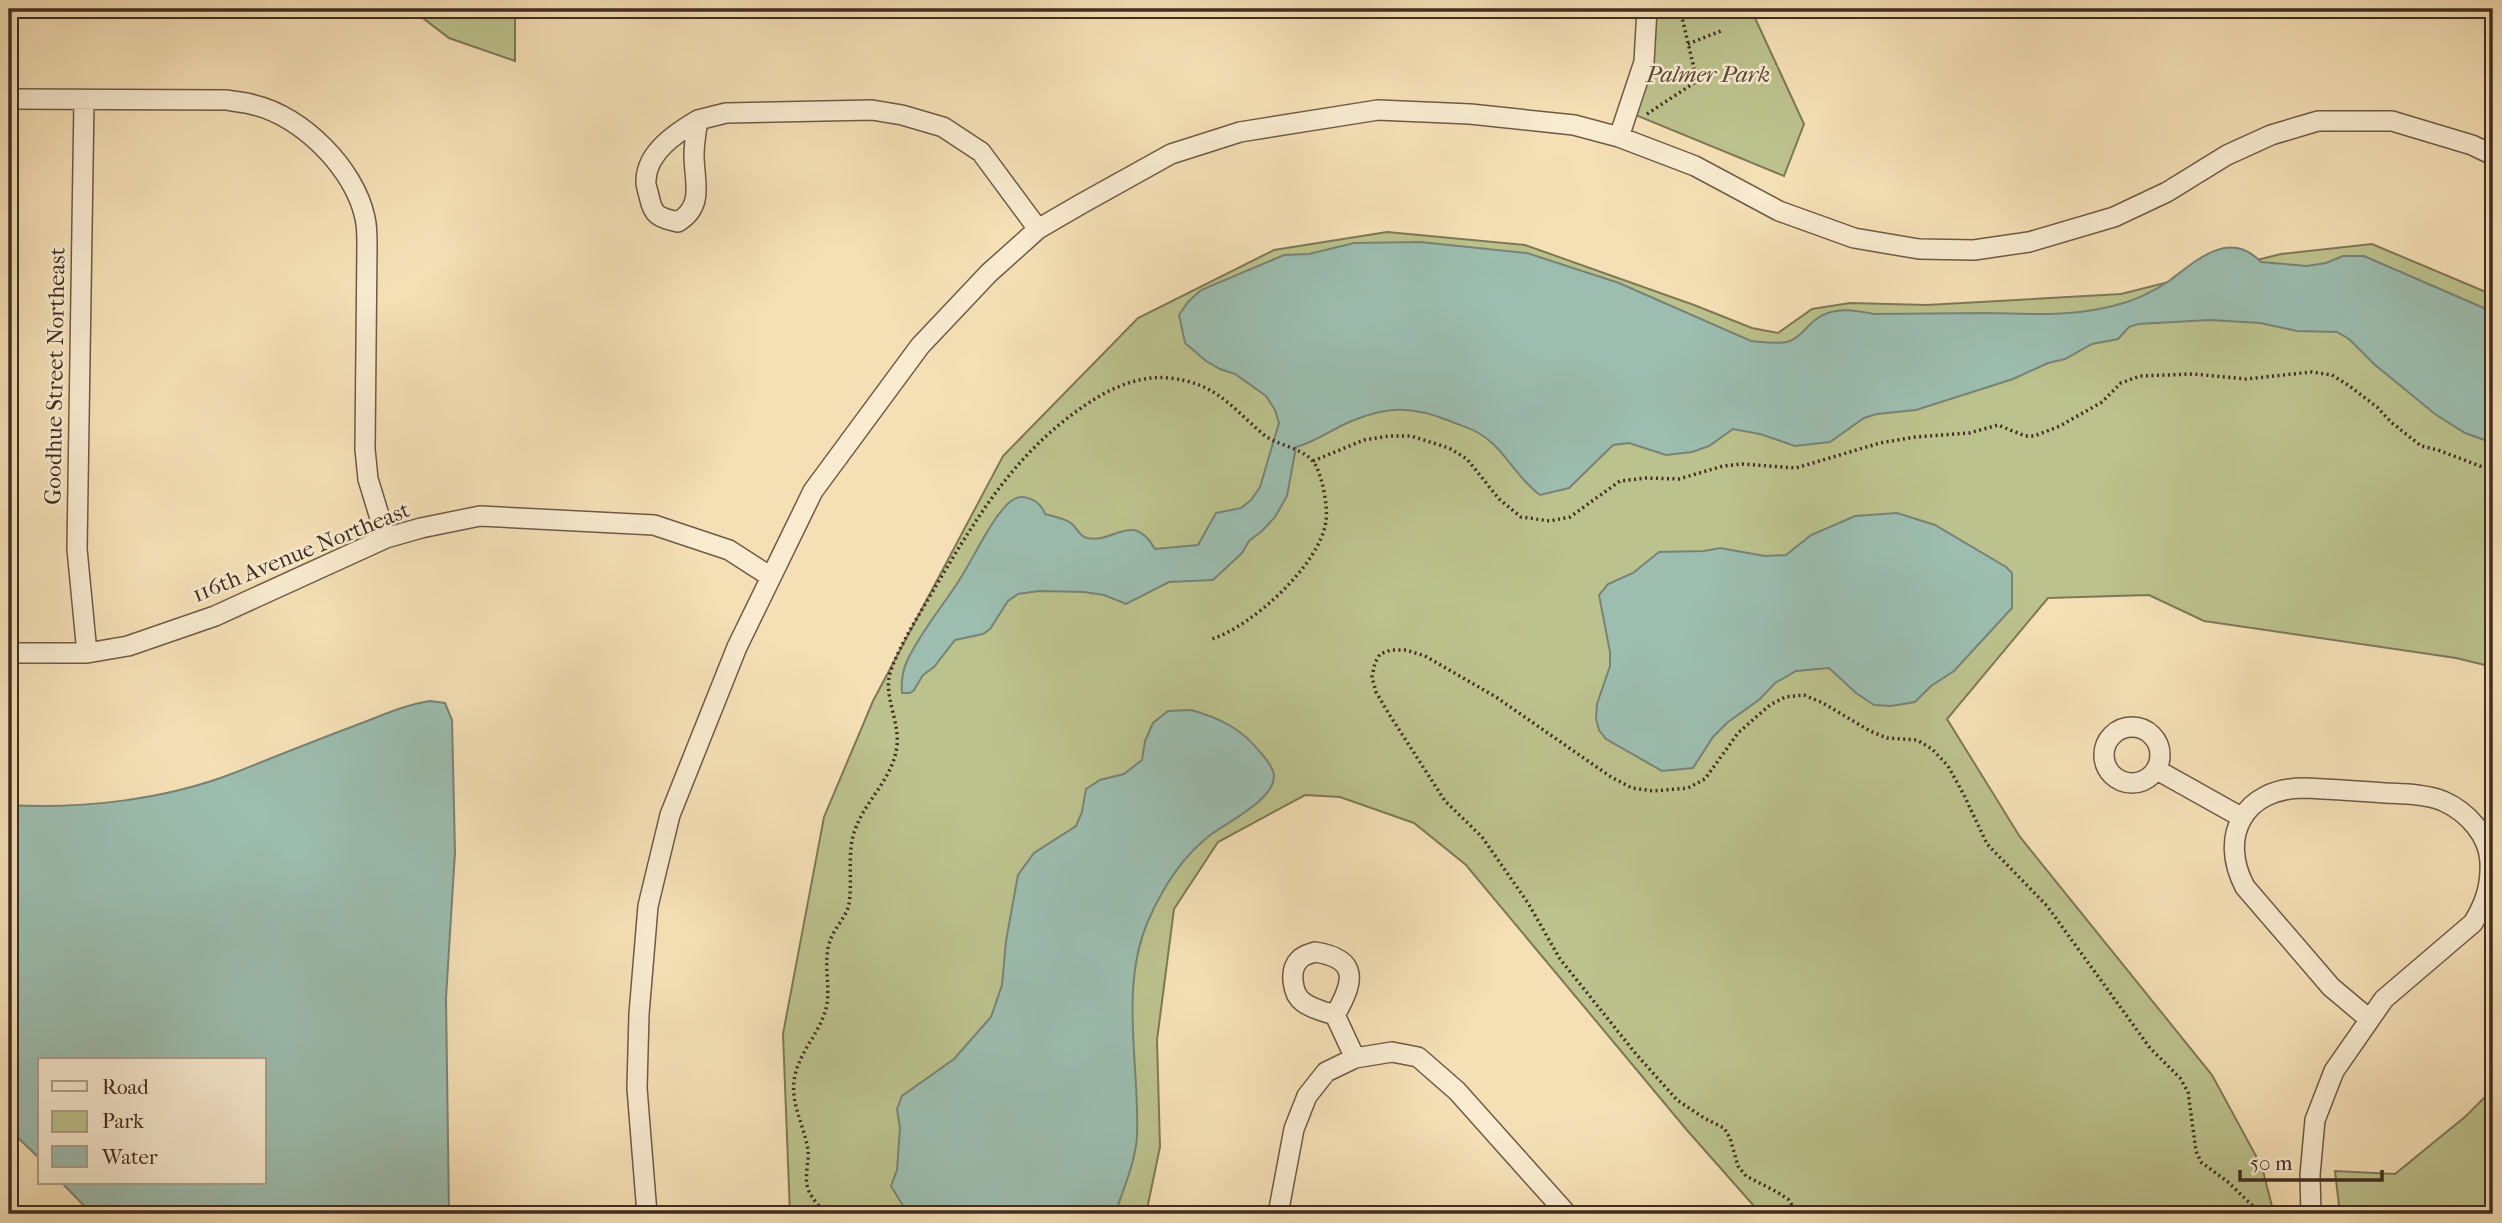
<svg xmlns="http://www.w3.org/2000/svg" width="2502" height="1223" viewBox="0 0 2502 1223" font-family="'IM FELL French Canon',serif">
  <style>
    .green { fill: #bcc28d; stroke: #7e7857; stroke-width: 2 }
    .water { fill: #9cbdaf; stroke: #788376; stroke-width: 2 }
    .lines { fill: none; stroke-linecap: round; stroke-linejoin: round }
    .minor-casing { stroke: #6e5a46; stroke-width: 22 }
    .path { stroke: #412d21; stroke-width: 3.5; stroke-dasharray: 2 3.5; stroke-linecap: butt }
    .minor { stroke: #f8ebd0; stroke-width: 19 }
    .labels { text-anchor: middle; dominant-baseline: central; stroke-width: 5; stroke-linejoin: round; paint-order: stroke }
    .park-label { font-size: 23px; font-style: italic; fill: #5a4b37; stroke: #f8ebd0 }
    .street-label { font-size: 23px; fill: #412d21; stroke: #f8ebd0 }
  </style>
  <rect width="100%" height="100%" fill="#f5e0b6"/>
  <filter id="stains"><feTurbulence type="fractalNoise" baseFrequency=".00286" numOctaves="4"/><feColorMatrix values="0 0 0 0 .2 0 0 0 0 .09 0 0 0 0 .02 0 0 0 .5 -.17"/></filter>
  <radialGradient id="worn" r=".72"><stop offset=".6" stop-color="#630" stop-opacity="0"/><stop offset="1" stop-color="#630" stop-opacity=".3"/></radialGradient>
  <path class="green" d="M411 9H515V61L449 38Z
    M1654 9H1740L1755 18 1804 124 1784 176 1633 114Z
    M1387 232 1525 245 1694 305 1752 328 1778 333 1812 309 1850 303 1927 305 2121 294 2281 254 2372 244 2493 295V667L2456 658 2204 621 2149 595 2048 598 1947 719 2020 837 2212 1075 2262 1167 2274 1214H1761L1686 1129 1466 865 1414 823 1340 797 1305 795 1218 842 1174 909 1157 1040 1160 1147 1146 1214H790L783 1034 824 817 873 701 1003 456 1138 318 1274 250Z
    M2493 1089V1214H2340L2335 1171 2395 1174 2466 1116Z"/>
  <path class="water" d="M1420 242 1527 253 1619 283 1751 341C1763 342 1779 345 1790 341 1802 336 1806 327 1815 320 1832 306 1855 310 1874 314 1912 314 1949 313 1987 313 2031 314 2077 317 2120 304 2136 300 2156 290 2169 281 2197 260 2229 229 2261 262L2307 266 2326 263 2343 256H2364L2493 312V443L2465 433 2435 414 2374 364 2349 339 2337 332 2297 331 2260 323 2210 320 2138 324 2129 327 2118 339 2092 344 2065 359 2048 363 2013 379 1916 410 1877 414 1864 418 1830 442 1795 446 1760 434 1733 429 1709 446 1692 452 1666 455 1629 443 1613 445 1569 488 1540 495C1517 479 1505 449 1480 434 1471 428 1459 425 1450 421 1410 405 1385 406 1345 424 1328 432 1315 442 1296 447L1287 496 1275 517 1262 531 1249 541 1242 553 1213 580 1169 582 1126 604 1104 595 1084 592 1039 591 1018 594 1008 601 990 629 983 634 955 640 934 667 923 675 914 690 910 693H902C901 681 902 672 907 661 921 631 943 606 960 579 973 559 993 515 1011 501 1023 492 1040 500 1045 514 1053 516 1064 518 1071 523 1077 528 1079 536 1087 538 1114 544 1133 510 1155 549L1198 545 1216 513 1241 508 1251 500 1260 487 1279 423 1275 410 1266 396 1235 374 1220 369 1206 361 1185 343 1179 315 1188 302 1201 290 1284 255 1309 254 1354 243Z
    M1897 513 1935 525 2006 567 2012 573V608L1954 671 1931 686 1915 702 1891 706 1874 705 1856 693 1829 668 1796 671 1775 683 1760 699 1727 723 1713 737 1693 768 1662 771 1606 739 1599 730 1596 719 1597 704 1610 666V652L1599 595 1608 584 1633 573 1659 552 1704 551 1720 548 1765 556 1786 555 1811 535 1855 516Z
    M430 701 445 703 452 720 455 852 446 998 449 1214H92L62 1183H264V1060H40V1159L9 1129V805C83 809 164 800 234 773 274 757 314 741 354 726 379 717 403 705 430 701Z
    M1191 710C1220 718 1242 729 1261 753 1266 759 1274 768 1274 776 1274 801 1225 823 1209 836 1181 858 1162 889 1148 921 1119 989 1140 1067 1137 1137 1135 1163 1123 1190 1115 1214H908L891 1186 897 1170 900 1128 897 1109 902 1096 954 1059 991 1017 1002 985 1006 941 1018 875 1034 853 1076 826 1082 812 1086 789 1100 780 1124 774 1142 760 1145 741 1153 723 1168 711Z"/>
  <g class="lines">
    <defs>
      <path id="minor" d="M9 99 227 100C236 102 245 102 254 105 302 116 355 169 365 218 367 226 367 236 367 245L365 449 368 479 386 538
        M84 100 77 549 87 653
        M698 120 726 113 872 110 902 115 943 127 981 152 1038 229
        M698 120C696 132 694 143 694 155 694 182 705 205 678 222 658 217 653 216 649 196 648 191 645 184 646 180 647 152 676 133 698 120Z
        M1619 137 1644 62 1647 9
        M9 653H87L128 646 215 616 386 538 421 528 480 516 654 525 729 550 771 577
        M2104 755a28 28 0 1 1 56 0a28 28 0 1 1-56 0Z
        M2157 770 2241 817
        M1315 952C1360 959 1354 982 1335 1015 1325 1012 1312 1009 1303 1002 1292 994 1289 970 1299 960 1303 955 1309 954 1315 952Z
        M1335 1015 1355 1058
        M647 1214 637 1088 639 1014 648 906 670 815 737 647 813 491 920 346 989 273 1038 229 1081 204 1171 154 1240 132 1378 110 1470 114 1574 125 1619 137 1695 166 1779 211 1854 238 1919 249 1974 250 2029 242 2114 217 2167 192 2227 155 2271 135 2318 121H2392L2472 145 2493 155
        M1278 1214 1294 1129 1307 1096 1326 1072 1355 1058 1392 1052 1418 1057 1457 1091 1567 1214
        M2311 1214 2310 1175 2315 1120 2334 1071 2384 999 2473 923C2485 904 2491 886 2490 862 2489 836 2468 812 2443 801 2425 794 2404 794 2385 793 2358 791 2331 789 2304 788 2244 788 2218 836 2245 887L2331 987 2369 1019"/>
    </defs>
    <use href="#minor" class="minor-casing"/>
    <path class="path" d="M1688 44 1721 31
      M1647 114 1697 81 1680 9
      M1313 461 1364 440 1389 436H1411L1449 448 1467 459 1499 499 1521 517 1550 521 1570 517 1620 481 1646 478 1679 479 1723 466 1742 464 1796 468 1880 443 1915 437 1969 433 1998 425 2025 436H2034L2060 426 2102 402 2121 383 2140 376 2194 374 2246 379 2312 372 2332 375 2348 385 2377 407 2391 422 2421 446 2438 450 2493 471
      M826 1214C819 1206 809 1196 807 1185 805 1174 809 1161 808 1150 804 1124 789 1102 795 1075 801 1049 822 1031 827 1004 830 984 823 961 830 941 834 928 846 918 849 904 853 879 846 851 856 827 867 799 893 778 897 746 900 721 882 694 891 670 902 640 921 612 937 584 980 512 1018 449 1090 402 1113 387 1141 375 1169 378 1216 383 1230 406 1263 434 1278 447 1306 447 1316 466 1323 480 1328 507 1326 521 1320 565 1252 626 1212 639
      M1798 1214 1788 1199 1777 1192 1746 1176 1738 1166 1730 1138 1724 1128 1704 1118 1677 1100 1636 1054 1560 959 1528 903 1482 837 1445 801 1389 714 1376 692 1372 677 1375 663 1380 654 1391 650H1406L1425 656 1496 697 1611 777 1632 788 1653 791 1688 788 1705 779 1738 733 1770 705 1785 697 1804 695 1823 703 1870 731 1887 738 1917 740 1932 749 1948 766 1964 795 1987 844 2047 906 2150 1048 2180 1078 2188 1092 2196 1151 2201 1162 2228 1182 2261 1214"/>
    <use href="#minor" class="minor"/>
  </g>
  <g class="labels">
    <g class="park-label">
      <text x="1708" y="74">Palmer Park</text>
    </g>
    <g class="street-label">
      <text transform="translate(55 376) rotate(-89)">Goodhue Street Northeast</text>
      <text transform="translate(301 552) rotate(-22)">116th Avenue Northeast</text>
    </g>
  </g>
  <rect width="2502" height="1223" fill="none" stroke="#f5e0b6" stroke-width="35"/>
  <rect x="10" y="10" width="2481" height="1202" fill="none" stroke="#412d21" stroke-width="3.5"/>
  <rect x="18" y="18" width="2467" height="1188" fill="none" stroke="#412d21" stroke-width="2"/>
  <rect x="38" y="1058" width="228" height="126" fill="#f8ebd0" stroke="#af9f8a" stroke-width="2"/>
  <rect x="52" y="1081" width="35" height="10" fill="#f8ebd0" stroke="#af9f8a" stroke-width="2"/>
  <text x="102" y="1094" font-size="21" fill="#412d21">Road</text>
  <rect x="52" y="1111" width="35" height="21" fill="#bcc28d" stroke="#af9f8a" stroke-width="2"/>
  <text x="102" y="1128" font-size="21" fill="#412d21">Park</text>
  <rect x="52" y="1146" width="35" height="21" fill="#9cbdaf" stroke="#af9f8a" stroke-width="2"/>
  <text x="102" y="1164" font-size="21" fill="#412d21">Water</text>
  <path d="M2240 1170v10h142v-10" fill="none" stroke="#412d21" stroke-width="3.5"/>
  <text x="2250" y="1170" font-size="21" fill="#412d21" stroke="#f8ebd0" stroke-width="5" paint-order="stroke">50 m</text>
  <rect width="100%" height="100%" filter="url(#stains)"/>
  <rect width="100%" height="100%" fill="url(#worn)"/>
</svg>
